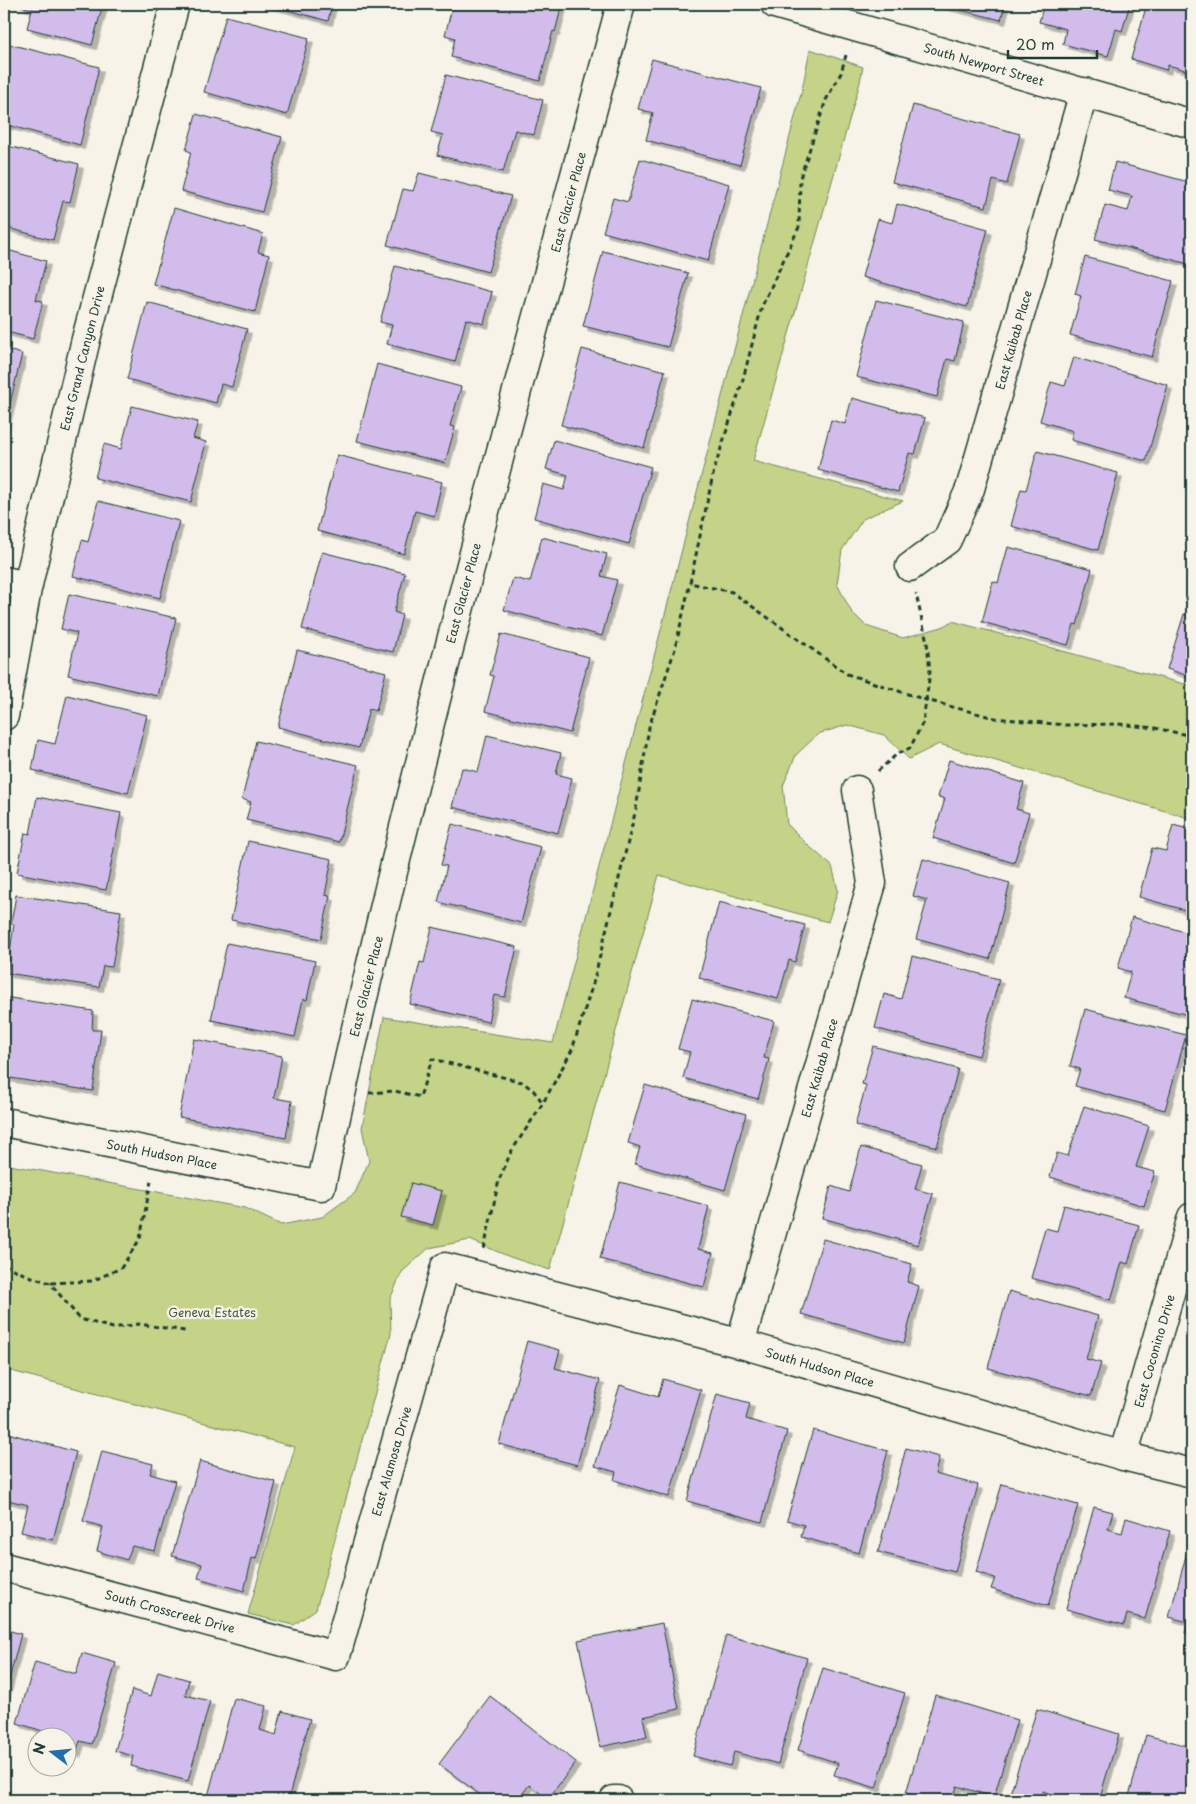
<svg xmlns="http://www.w3.org/2000/svg" width="1196" height="1804" viewBox="0 0 1196 1804" font-family="'Playpen Sans',sans-serif">
  <style>
    .green { fill: #c4d387; stroke: #72885e }
    .building { fill: #d2bcec; stroke: #1f3d34; filter: url(#shadow) }
    .lines { fill: none; stroke-linecap: round; stroke-linejoin: round }
    .street-casing { stroke: #1f3d34; stroke-width: 31 }
    .path { stroke: #1f3d34; stroke-width: 3; stroke-dasharray: 5 4; stroke-linecap: butt }
    .street { stroke: #f7f3e8; stroke-width: 28 }
    .labels { text-anchor: middle; dominant-baseline: central; stroke-width: 4.5; stroke-linejoin: round; paint-order: stroke }
    .street-label { font-size: 12px; fill: #1f3d34; stroke: #f7f3e8 }
    .park-label { font-size: 12px; fill: #405b45; stroke: #f7f3e8 }
  </style>
  <defs>
    <filter id="shadow"><feDropShadow dx="4.5" dy="4.5" stdDeviation="0" flood-color="#0004"/></filter>
  </defs>
  <rect width="100%" height="100%" fill="#f7f3e8"/>
  <filter id="ink" filterUnits="userSpaceOnUse"><feTurbulence type="fractalNoise" baseFrequency=".02" numOctaves="2"/><feDisplacementMap in="SourceGraphic" scale="10" xChannelSelector="R" yChannelSelector="G"/><feConvolveMatrix kernelMatrix="1 2 1 2 8 2 1 2 1" color-interpolation-filters="sRGB"/></filter>
  <g filter="url(#ink)">
    <path class="green" d="M810 49 863 67 860 82 753 461 903 501 863 519 842 550 837 584 851 611 866 626 903 638 942 627 952 621 1192 686V819L939 744 909 759 884 735 847 725 818 734 796 755 783 786 787 824 810 847 832 866 838 890 828 922 659 875 550 1270 510 1257 470 1240 429 1248 402 1272 390 1299 391 1334 316 1609 294 1625 248 1614 295 1447 4 1369V1164L245 1208 281 1225 322 1217 355 1193 369 1161 362 1128 384 1017 553 1043 802 90Z"/>
    <path class="building" d="M20 4H103L92 45 27 28 32 9 20 6Z
      M266 4H332L328 21Z
      M453 4 562 5 555 32 553 31 540 81 451 57 455 38 445 35Z
      M937 4H1005L1001 20Z
      M1044 4H1130L1122 31 1116 29 1108 56 1063 44 1066 29 1039 22Z
      M1147 4H1192V72L1168 65 1166 70 1131 59Z
      M226 16 309 38 287 115 204 92Z
      M9 44 99 67 80 145 4 124V62Z
      M652 59 761 88 740 165 646 140 653 113 638 109Z
      M446 75 543 100 534 135 515 130 503 172 437 155 443 135 431 132Z
      M913 105 1020 134 1007 184 993 180 986 207 892 182Z
      M196 114 282 137 262 212 181 191 191 152 186 150Z
      M4 145 79 164 70 202 63 201 53 240 4 227Z
      M640 159 729 184 708 261 603 232 613 198 628 202Z
      M1115 162 1192 183V265L1095 239 1105 205 1128 211 1132 196 1108 190Z
      M419 173 511 196 488 272 387 245 403 189 413 191Z
      M897 204 988 229 967 307 862 277 878 219 892 223Z
      M174 208 263 234 258 252 269 255 255 312 153 284Z
      M4 249 46 261 36 300 43 301 33 339 4 331Z
      M603 251 688 273 668 347 583 326Z
      M1085 257 1173 281 1152 357 1070 335 1081 296 1075 294Z
      M395 266 492 292 484 324 466 319 455 362 387 344 392 325 380 322Z
      M876 300 964 322 955 361 947 359 937 397 856 377Z
      M147 302 247 329 232 387 221 384 216 403 127 379Z
      M4 349 22 354 4 428Z
      M582 349 665 371 644 448 561 425Z
      M1074 357 1168 385 1146 461 1071 440 1073 431 1040 421 1051 382 1065 386Z
      M377 364 461 387 450 426 455 427 445 463 357 441Z
      M852 398 925 418 915 454 909 453 898 492 818 470 831 420 845 424Z
      M132 406 198 422 193 438 206 442 191 502 95 478 104 444 121 449Z
      M554 440 651 467 629 544 534 518 543 484 564 490 568 475 546 469Z
      M1037 451 1118 473 1098 550 1011 526 1021 489 1026 490Z
      M337 455 442 482 434 516 415 511 404 554 317 531Z
      M98 501 179 521 160 598 73 576 82 540 88 542Z
      M542 537 607 554 601 576 617 580 602 636 504 610 513 578 530 582Z
      M1008 547 1092 569 1077 625 1074 624 1068 645 982 622 993 581 998 583Z
      M322 552 405 573 394 612 402 615 393 652 302 629Z
      M69 594 176 618 158 696 68 675 77 633 61 629Z
      M1184 614 1192 616V677L1167 669Z
      M501 634 589 657 570 733 485 711 494 676 490 675Z
      M297 650 386 672 376 711 369 709 359 748 278 727Z
      M67 695 147 715 128 793 32 770 38 740 55 744Z
      M487 735 561 753 556 774 572 778 558 833 452 807 462 768 478 772Z
      M256 741 358 765 339 842 246 820 251 802 242 799Z
      M949 760 1024 783 1016 809 1029 813 1014 863 933 838 945 799 938 797Z
      M37 797 121 813 106 890 17 873 25 833 30 834Z
      M452 824 541 847 521 923 438 902 447 866 441 865Z
      M1173 825 1192 830V912L1139 897 1152 848 1166 851Z
      M248 841 332 859 325 895 330 896 321 939 231 920Z
      M923 859 1010 883 990 959 916 939 927 900 913 896Z
      M16 895 121 911 112 967 103 966 99 987 7 973 14 924H11Z
      M719 902 805 925 795 962 789 960 778 999 699 978Z
      M1132 917 1192 934V1016L1124 998 1131 972 1118 968Z
      M432 927 517 947 505 997 494 995 488 1022 410 1004 420 962 424 963Z
      M227 943 315 961 307 1000 303 999 295 1037 211 1020Z
      M912 956 999 979 979 1056 875 1028 884 994 901 999Z
      M4 997 93 1011 92 1030H101L93 1091 4 1077Z
      M692 999 774 1021 764 1058 769 1059 758 1099 683 1078 690 1052 678 1049Z
      M1085 1009 1186 1035 1165 1110 1075 1086 1080 1069 1070 1066Z
      M194 1039 282 1056 274 1098 292 1101 286 1138 179 1117Z
      M873 1046 958 1069 937 1147 855 1125 866 1085 862 1084Z
      M645 1085 746 1114 725 1190 635 1164 640 1147 628 1143Z
      M1084 1106 1149 1126 1136 1167 1155 1172 1144 1206 1050 1177 1057 1153 1068 1156Z
      M861 1147 922 1164 915 1189 933 1194 918 1245 822 1218 831 1186 849 1192Z
      M620 1182 709 1206 698 1249 713 1253 704 1287 600 1259Z
      M411 1183 442 1191 433 1225 401 1217Z
      M1064 1205 1139 1225 1128 1264 1122 1262 1111 1300 1031 1278 1045 1228 1057 1231Z
      M823 1239 912 1264 907 1282 919 1286 904 1343 801 1314Z
      M1009 1291 1098 1316 1086 1359 1101 1363 1091 1396 988 1368Z
      M527 1341 560 1350 555 1368 600 1380 577 1465 499 1444Z
      M663 1379 701 1390 669 1497 614 1480 616 1472 595 1466 620 1385 658 1397Z
      M717 1394 750 1403 746 1419 787 1431 762 1522 687 1501Z
      M1192 1406V1424L1187 1422Z
      M813 1430 888 1451 859 1553 801 1537 804 1525 787 1520Z
      M4 1432 76 1452 53 1540 21 1532 28 1505 4 1499Z
      M906 1448 939 1457 935 1474 978 1485 955 1572 878 1552Z
      M102 1451 153 1464 150 1474 175 1481 155 1551 132 1546 127 1560 97 1551 103 1527 83 1521Z
      M200 1461 276 1482 256 1559 252 1558 244 1591 198 1578 202 1564 172 1556Z
      M1002 1484 1078 1505 1048 1606 991 1589 995 1578 976 1572Z
      M1094 1507 1113 1512 1108 1529 1122 1533 1126 1518 1170 1531 1145 1619 1127 1614 1124 1625 1066 1609Z
      M1189 1545 1192 1546V1635L1185 1633 1188 1622 1169 1617Z
      M662 1623 679 1709 643 1717 647 1737 600 1747 578 1640Z
      M4 1629 21 1634 4 1699Z
      M726 1635 807 1658 778 1764 734 1752 730 1766 693 1756Z
      M82 1653 116 1663 92 1744 80 1741 76 1753 68 1751V1736H48L49 1733 17 1723 35 1662 76 1674Z
      M823 1668 905 1693 876 1788 834 1775 838 1763 798 1750Z
      M158 1671 189 1680 185 1695 210 1701 188 1781 131 1766 133 1756 115 1751 132 1690 151 1696Z
      M935 1695 1017 1720 994 1797 957 1786 953 1800H929L906 1793Z
      M490 1696 576 1762 548 1799 529 1785 518 1800H487L439 1764Z
      M234 1698 266 1706 260 1730 276 1735 282 1711 310 1719 288 1800H207Z
      M1037 1709 1119 1734 1099 1800H1052L1053 1795 1043 1791 1040 1800H1008Z
      M1146 1735 1192 1747V1800H1128Z"/>
    <g class="lines">
      <defs>
        <path id="street" d="M775 4 1192 124
          M910 567 947 540 970 489 1084 92
          M4 581 28 586
          M4 716 27 589 86 339 175 4
          M4 1122 321 1186C406 788 516 396 621 4
          M740 1344 872 883 857 790
          M1123 1456 1192 1217
          M4 1567 336 1656 445 1267 738 1343 1123 1456 1192 1473
          M614 1800H618"/>
      </defs>
      <use href="#street" class="street-casing"/>
      <path class="path" d="M846 55 841 73 826 100 800 178 799 227 762 306 742 383 714 470 690 583 732 592 847 674 926 700 995 718 1065 725 1118 724 1155 728 1192 736
        M878 771 897 754 910 748 923 722 930 672 927 642 916 594
        M369 1093 395 1091 420 1097 432 1059 522 1082 533 1090 543 1103
        M484 1249 499 1180 511 1152 543 1103 572 1050 594 980 636 809 649 727 675 649 690 583
        M4 1265 26 1275 50 1283 80 1319 113 1328 139 1324 185 1331
        M51 1283 92 1281 121 1268 140 1239 151 1181"/>
      <use href="#street" class="street"/>
    </g>
  </g>
  <g class="labels">
    <g class="street-label">
      <text transform="translate(984 64) rotate(16)">South Newport Street</text>
      <text transform="translate(568 202) rotate(-75)">East Glacier Place</text>
      <text transform="translate(1013 340) rotate(-74)">East Kaibab Place</text>
      <text transform="translate(82 358) rotate(-76)">East Grand Canyon Drive</text>
      <text transform="translate(463 593) rotate(-75)">East Glacier Place</text>
      <text transform="translate(366 986) rotate(-76)">East Glacier Place</text>
      <text transform="translate(819 1068) rotate(-74)">East Kaibab Place</text>
      <text transform="translate(162 1154) rotate(11)">South Hudson Place</text>
      <text transform="translate(1154 1351) rotate(-74)">East Coconino Drive</text>
      <text transform="translate(820 1367) rotate(16)">South Hudson Place</text>
      <text transform="translate(391 1461) rotate(-74)">East Alamosa Drive</text>
      <text transform="translate(170 1611) rotate(15)">South Crosscreek Drive</text>
    </g>
    <g class="park-label">
      <text x="212" y="1312">Geneva Estates</text>
    </g>
  </g>
  <rect width="1196" height="1804" fill="none" stroke="#f7f3e8" stroke-width="20"/>
  <rect x="10" y="10" width="1176" height="1784" fill="none" stroke="#1f3d34" stroke-width="2" filter="url(#ink)"/>
  <g transform="translate(52 1752) rotate(286)"><circle r="24" fill="#f7f3e8" stroke="#a1aaa0"/>
  <path d="M0-4L9 19L0 12L-9 19Z" fill="#1f6fb2"/>
  <text y="-8" font-size="14" font-weight="bold" text-anchor="middle" fill="#1f3d34">N</text>
  </g>
  <path d="M1008 50v8h89v-8" fill="none" stroke="#1f3d34" stroke-width="2.5"/>
  <text x="1016" y="50" font-size="15" fill="#1f3d34" stroke="#f7f3e8" stroke-width="4" paint-order="stroke">20 m</text>
</svg>
